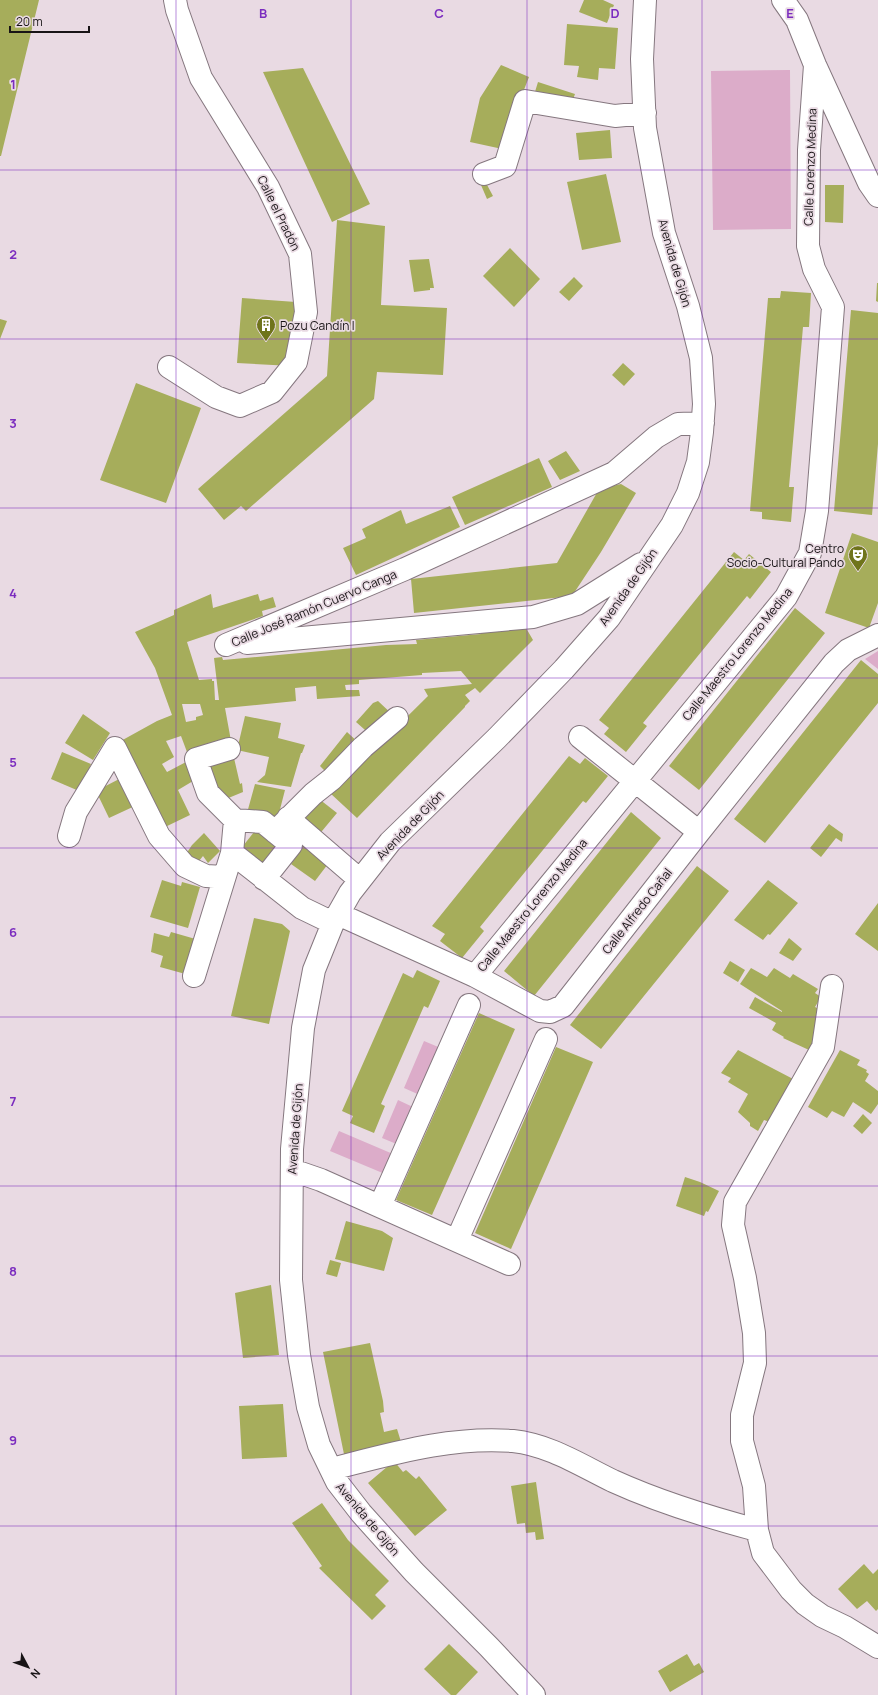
<svg xmlns="http://www.w3.org/2000/svg" width="878" height="1695" viewBox="0 0 878 1695" font-family="Manrope,sans-serif">
  <style>
    .green { fill: #dcacc9 }
    .building { fill: #a6ad5b; fill-rule: evenodd }
    .lines { fill: none; stroke-linecap: round; stroke-linejoin: round }
    .minor-casing { stroke: #85777f; stroke-width: 24 }
    .minor { stroke: #fff; stroke-width: 22 }
    .grid { fill: none; stroke: #7b2cbf; stroke-width: 1; stroke-opacity: 0.55 }
    .labels { text-anchor: middle; dominant-baseline: central; stroke-width: 3.5; stroke-linejoin: round; paint-order: stroke }
    .street-label { font-size: 12px; fill: #181416; stroke: #e9dae3 }
    .poi-label { font-size: 12px; fill: #181416; stroke: #e9dae3; text-anchor: start }
    .grid-label { font-size: 13px; text-anchor: middle; font-weight: bold; fill: #7b2cbf; stroke: #e9dae3; stroke-width: 3.5; stroke-linejoin: round; paint-order: stroke }
  </style>
  <rect width="100%" height="100%" fill="#e9dae3"/>
  <path class="green" d="M790 70 791 229 713 230 711 71Z
    M878 651V669L865 659Z
    M424 1041 443 1049 422 1096 404 1088Z
    M398 1100 415 1108 399 1145 382 1138Z
    M339 1131 393 1154 385 1174 330 1151Z"/>
  <path class="building" d="M0 0H39L1 156H0Z
    M584 0H603L614 5 607 23 579 12Z
    M567 24 618 28 615 69 599 68 598 80 577 77 579 66 564 65Z
    M501 65 529 77 516 110 507 150 470 142 480 98Z
    M303 68 370 204 332 222 263 72Z
    M538 82 575 94 571 105 534 95Z
    M610 130 612 158 579 160 576 133Z
    M606 174 621 242 582 250 567 182Z
    M486 183 493 196 487 199 481 185Z
    M825 185H844L843 223 825 222Z
    M337 220 385 226 381 305 447 308 443 375 377 372 374 399 246 511 241 506 224 520 198 489 327 376Z
    M510 248 540 279 514 307 483 276Z
    M429 259 434 288H430V290L414 292 409 260Z
    M574 277 583 286 569 301 559 292Z
    M877 283H878V302L876 301Z
    M781 291 811 293 809 327H803L789 487H794L791 522 762 519V512L750 511 768 298H780Z
    M242 298 296 302 292 366 237 363Z
    M851 310 878 313V444L872 515 834 511Z
    M0 319 7 321 0 339Z
    M623 363 635 374 624 386 612 375Z
    M136 383 201 408 166 503 100 480Z
    M566 451 580 471 560 480 548 461Z
    M539 458 552 487 465 525 452 497Z
    M621 484 636 493 601 552 572 596 414 613 411 579 557 563 599 489Z
    M450 506 460 527 356 575 343 548 366 538 362 529 401 510 406 524Z
    M852 533 878 542V603L869 628 825 613Z
    M734 552 744 560 749 554 771 572 750 599 747 596 643 723 647 726 626 752 604 734 609 728 599 720Z
    M211 594 213 608 258 594 260 601 273 597 276 607 262 611 263 616 187 642 199 680 212 679V681H214L215 700H219L214 658 222 657 223 660 386 645 417 644 416 640 481 634V632L526 628 533 640 480 693 475 688 465 695 470 701 465 706V707L357 818 330 793 428 696 424 689 472 684 461 671 422 673V675L359 680V684L345 685 346 690H359L360 696 317 699 316 686 295 688 296 701 225 708 231 741 187 752 181 736 166 741 174 757 162 764 167 772 186 762 193 781 178 790 190 815 163 828 119 742 157 721 172 715 155 668 135 632 174 615V610ZM182 704H200L203 715 196 717V720L186 722Z
    M795 608 825 633 699 790 669 766Z
    M861 660 878 674V703L765 843 734 819Z
    M378 701 394 716 373 737 356 722 373 703Z
    M83 714 110 733 93 760 65 743Z
    M245 716 281 723 278 738 305 745 302 753H301L291 787 257 782 265 775 269 757 237 750Z
    M347 732 361 745 330 776 320 766Z
    M62 752 91 764 79 791 51 779Z
    M569 756 580 764 585 758 608 776 586 803 583 801 480 927 484 931 462 958 440 941 445 934 432 926Z
    M234 758 240 784 242 783 243 792 226 799 210 792 204 763Z
    M123 777 137 805 109 818 96 791Z
    M255 784 285 790 277 821 247 813Z
    M314 795 337 813 317 837 294 817Z
    M631 812 661 838 534 996 504 971Z
    M829 824 843 834 842 842 836 838 821 857 810 848Z
    M258 827 284 849 266 873 239 851Z
    M204 833 220 851 208 863 203 856 199 861 186 854 192 845Z
    M302 836 331 860 315 881 291 864 298 854 291 849Z
    M697 866 729 891 601 1049 570 1025Z
    M162 880 181 886 182 882 200 887 188 928 150 917Z
    M768 880 798 903 770 935 768 934 763 940 734 920Z
    M878 903V951L855 934Z
    M254 918 282 924 290 931 269 1024 231 1016Z
    M171 932 199 940 189 975 160 967 163 956 151 952 154 933 169 937Z
    M789 938 802 949 793 961 779 953Z
    M730 961 745 970 738 982 723 973Z
    M751 968 767 977 774 968 790 978 793 974 818 989 815 993 821 997 815 1007 821 1010 817 1030 809 1050 783 1038 784 1037 772 1030 776 1023 749 1008 755 997 782 1012V1011L740 984Z
    M417 970 440 981 428 1008 424 1006 381 1104 385 1106 374 1133 350 1123 353 1116 342 1111 403 973 413 978Z
    M479 1013 515 1029 432 1215 396 1200Z
    M556 1047 593 1062 511 1249 475 1233Z
    M738 1050 795 1080 770 1122 764 1120 758 1131 750 1126V1123L738 1112 748 1094 728 1082 731 1078 721 1073Z
    M840 1050 860 1060 857 1065 867 1070 866 1072 869 1074 865 1081 878 1091V1104L871 1114 853 1102 844 1117 832 1111 827 1118 808 1107Z
    M863 1114 872 1123 862 1134 853 1126Z
    M685 1177 700 1182 719 1191 708 1212 706 1211 704 1216 676 1206Z
    M346 1221 382 1231 393 1238 384 1271 335 1259Z
    M330 1260 341 1263 337 1277 326 1274Z
    M271 1285 279 1355 243 1358 235 1293Z
    M370 1343 383 1401 384 1412 380 1413 384 1432 397 1429 402 1445 345 1459 323 1352Z
    M283 1404 287 1457 242 1459 239 1406Z
    M394 1461 403 1472 406 1470 416 1479 419 1476 447 1510 415 1536 368 1483Z
    M536 1482 544 1539 536 1540 535 1532 526 1533 525 1523 517 1524 511 1486Z
    M322 1503 348 1540 389 1581 375 1595 386 1606 372 1620 319 1568 322 1566 292 1523Z
    M864 1564 873 1574 878 1569V1609L876 1611 867 1601 857 1609 838 1589Z
    M449 1644 478 1672 456 1695H451L424 1669Z
    M687 1654 694 1666 699 1663 704 1672 670 1692 658 1671Z"/>
  <g class="lines">
    <defs>
      <path id="minor" d="M783 0 797 20 815 65 869 183 878 196
        M484 174 505 166 525 101 615 116 645 113
        M169 367 216 397 240 406 272 392 296 362 306 312 300 254 268 187 201 78 177 10 175 0
        M247 643 533 617 577 604 641 564
        M226 645 405 569 614 473 656 437 678 424 703 423
        M580 737 699 832
        M229 749 196 759 208 793 235 820
        M288 818 360 880
        M275 832 313 794 332 779 363 747 397 718
        M69 836 76 812 115 748 159 836 185 866 206 876 224 877
        M232 853 302 908 333 923
        M338 914 475 976 540 1011 550 1012 563 1006 699 832 834 663 848 650 878 635
        M194 976 232 853 235 820 263 822 291 845 264 879
        M475 976 786 597 810 553 817 511 833 307 814 269 808 246 809 150 815 65
        M832 986 823 1047 735 1202 733 1225 745 1278 754 1333 755 1363 742 1415V1441L754 1486 757 1530 763 1553 791 1590 805 1604 822 1616 845 1627 878 1647
        M292 1170 321 1180 509 1264
        M380 1206 469 1005
        M457 1240 546 1039
        M331 1469C391 1454 450 1436 513 1441 550 1445 580 1465 613 1481 659 1502 708 1517 757 1530
        M534 1695 489 1647 414 1572 361 1513 337 1482 319 1445 308 1407 299 1355 291 1280 292 1149 303 1028 314 970 333 923 350 893 390 842 497 738 564 669 609 618 672 525 688 493 698 462 702 432 704 404 701 358 688 306 664 233 645 128 642 59 645 0"/>
    </defs>
    <use href="#minor" class="minor-casing"/>
    <use href="#minor" class="minor"/>
  </g>
  <path class="grid" d="M176 0V1695M351 0V1695M527 0V1695M702 0V1695M0 170H878M0 339H878M0 508H878M0 678H878M0 848H878M0 1017H878M0 1186H878M0 1356H878M0 1526H878"/>
  <defs>
    <symbol id="building-pin" viewBox="-11 -11 22 30"><path d="M0 17L-7.5 6A9.5 9.5 0 1 1 7.5 6Z" fill="#6f741b" stroke="#e9dae3"/><path d="M-4-6H4V6H1V3H-1V6H-4ZM-2.5-4.3h1.7v1.8h-1.7ZM.8-4.3h1.7v1.8H.8ZM-2.5-1h1.7V.8h-1.7ZM.8-1h1.7V.8H.8Z" fill="#fff"/></symbol>
    <symbol id="theatre-pin" viewBox="-11 -11 22 30"><path d="M0 17L-7.5 6A9.5 9.5 0 1 1 7.5 6Z" fill="#6f741b" stroke="#e9dae3"/><path d="M-5-5.5Q0-4 5-5.5V0Q5 5 0 6Q-5 5-5 0ZM-3.3-2.5H-1v1.5H-3.3ZM1-2.5H3.3v1.5H1ZM-2.8 1Q0 5.5 2.8 1Z" fill="#fff"/></symbol>
  </defs>
  <g fill-rule="evenodd">
    <use href="#building-pin" x="255" y="314" width="22" height="30"/>
    <use href="#theatre-pin" x="847" y="544" width="22" height="30"/>
  </g>
  <g class="labels">
    <g class="street-label">
      <text transform="translate(810 167) rotate(-88)">Calle Lorenzo Medina</text>
      <text transform="translate(279 213) rotate(64)">Calle el Pradón</text>
      <text transform="translate(675 263) rotate(74)">Avenida de Gijón</text>
      <text transform="translate(628 587) rotate(-55)">Avenida de Gijón</text>
      <text transform="translate(314 608) rotate(-23)">Calle José Ramón Cuervo Canga</text>
      <text transform="translate(737 654) rotate(-51)">Calle Maestro Lorenzo Medina</text>
      <text transform="translate(410 825) rotate(-46)">Avenida de Gijón</text>
      <text transform="translate(532 905) rotate(-51)">Calle Maestro Lorenzo Medina</text>
      <text transform="translate(637 911) rotate(-52)">Calle Alfredo Cañal</text>
      <text transform="translate(295 1129) rotate(-86)">Avenida de Gijón</text>
      <text transform="translate(368 1519) rotate(50)">Avenida de Gijón</text>
    </g>
    <g class="poi-label">
      <text x="280" y="325">Pozu Candín I</text>
      <text x="844" y="548" text-anchor="end">Centro<tspan x="844" dy="14">Socio-Cultural Pando</tspan></text>
    </g>
  </g>
  <g class="grid-label">
    <text x="263" y="18">B</text>
    <text x="439" y="18">C</text>
    <text x="615" y="18">D</text>
    <text x="790" y="18">E</text>
    <text x="13" y="89">1</text>
    <text x="13" y="259">2</text>
    <text x="13" y="428">3</text>
    <text x="13" y="598">4</text>
    <text x="13" y="767">5</text>
    <text x="13" y="937">6</text>
    <text x="13" y="1106">7</text>
    <text x="13" y="1276">8</text>
    <text x="13" y="1445">9</text>
  </g>
  <g transform="translate(28 1667) rotate(131)" stroke="#e9dae3" stroke-width="3" paint-order="stroke">
  <path d="M0-3L7 15L0 10L-7 15Z" fill="#181416"/>
  <text y="-6" font-size="11" font-weight="bold" text-anchor="middle" fill="#181416">N</text>
  </g>
  <path d="M10 26v6h79v-6" fill="none" stroke="#181416" stroke-width="2"/>
  <text x="16" y="26" font-size="12" fill="#181416" stroke="#e9dae3" stroke-width="3" paint-order="stroke">20 m</text>
</svg>
